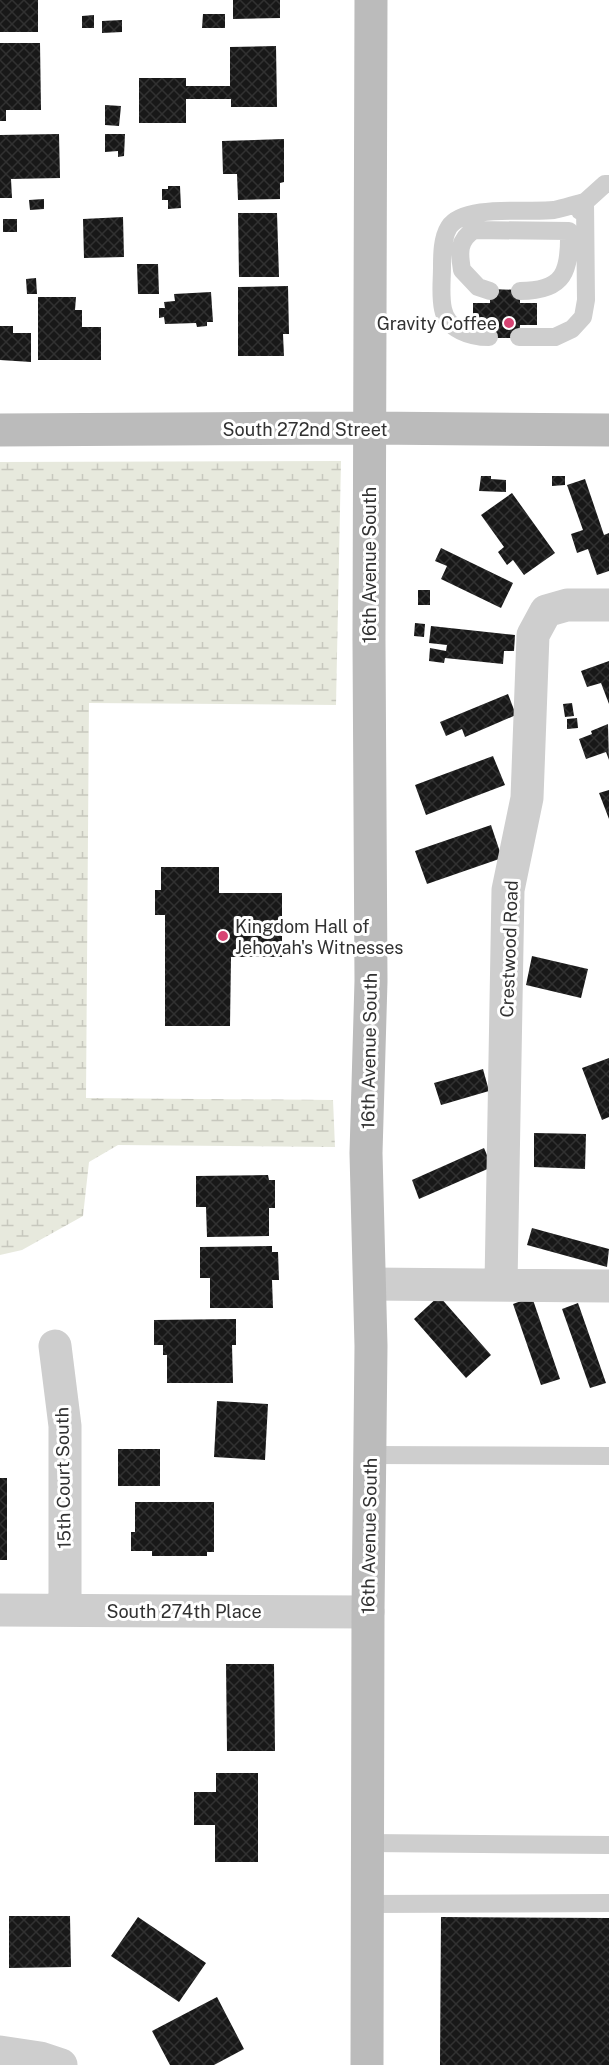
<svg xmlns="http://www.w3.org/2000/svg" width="609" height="2065" viewBox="0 0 609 2065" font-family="'Public Sans',sans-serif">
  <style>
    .wetland { fill: url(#wetland-marsh) }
    .building { fill: url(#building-cross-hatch) }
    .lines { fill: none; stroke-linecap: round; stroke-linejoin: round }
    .lane { stroke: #cecece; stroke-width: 18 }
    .street { stroke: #cecece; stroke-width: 33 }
    .secondary { stroke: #bbb; stroke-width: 33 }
    .poi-dot { fill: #d74473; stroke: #fff; stroke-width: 2 }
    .labels { text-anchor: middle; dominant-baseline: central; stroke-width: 6; stroke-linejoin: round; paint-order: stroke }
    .poi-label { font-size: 18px; fill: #313131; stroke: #fff; text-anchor: end }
    .street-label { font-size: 18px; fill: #313131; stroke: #fff }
  </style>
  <defs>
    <pattern id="wetland-marsh" width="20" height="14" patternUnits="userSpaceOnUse" patternTransform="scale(1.5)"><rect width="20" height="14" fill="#e7e9dd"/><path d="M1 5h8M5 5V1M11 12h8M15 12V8" fill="none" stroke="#c7c8be"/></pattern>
    <pattern id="building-cross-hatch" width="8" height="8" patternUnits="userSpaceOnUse" patternTransform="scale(1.5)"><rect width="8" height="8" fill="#181818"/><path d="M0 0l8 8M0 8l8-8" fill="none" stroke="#313131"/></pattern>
  </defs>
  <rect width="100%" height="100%" fill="#fff"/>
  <path class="wetland" d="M341 461 336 705 89 703 86 1098 333 1100 335 1147 118 1145 89 1162 83 1216 22 1250 0 1255V462Z"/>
  <path class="building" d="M0 0H38V32H0Z
    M233 0H280V18L233 19Z
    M203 14H225V28H202Z
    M94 15V28H82V16Z
    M122 20V32L102 33V21Z
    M0 43H40L41 110H6V121H0Z
    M276 46 277 107H231V99H186V123H139V78H186V86H230V47Z
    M105 105 121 106 119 126 105 125Z
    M59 134 60 178 11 179 12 198H0V135Z
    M105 134H125L124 156 118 157V151L105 152Z
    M284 139V182L280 183V199L238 200 237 174H223L222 141Z
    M168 186H180L181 208 168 209V200H162V189H168Z
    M44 199V209L30 210 29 200Z
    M238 213H277L279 277H239Z
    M123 217 124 257 84 258 83 219Z
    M3 219H17V232H3Z
    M137 264H158L159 294H138Z
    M36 278 37 294H27L26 279Z
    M288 286 289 334H283L284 356H238V287Z
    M490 289 520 290V303H537V325H520L519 338H489V325H473V303H490Z
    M211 292 213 322H207V326L197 327 196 323 165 324 164 317 159 318V308H165L164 302 175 301 174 294Z
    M38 297H76L75 310H82V327H101V360H38Z
    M0 326H13V333H31V362L0 360Z
    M481 476H491V479L506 480V492L479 491Z
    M552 476H565V485L552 486Z
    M585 479 604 535 609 533V571L597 575 588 549 577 553 571 534 583 530 567 485Z
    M512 493 555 553 524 575 513 560 507 565 498 552 504 547 481 515Z
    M441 548 513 583 501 608 441 579 447 566 435 561Z
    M418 590H430V605H418Z
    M415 623 425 624 424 637 414 636Z
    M431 626 515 635 514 651H504L503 664 445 658 444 663 429 661 430 648 446 651 447 645 429 643Z
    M609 661V704L601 683 587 687 581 671Z
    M508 694 516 715 465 737 462 729 446 736 440 722Z
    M572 703 574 716 565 717 563 704Z
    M577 718 578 728 567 729V719Z
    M608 724 609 760 606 752 586 759 579 739 592 734 591 731Z
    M493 756 505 785 426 815 415 785Z
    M609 790V819L599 793Z
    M491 825 502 858 427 884 415 851Z
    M161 867H219V893H282V957H231L230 1026H165V915H155V890H161Z
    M532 956 588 969 581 998 526 985Z
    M609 1058V1117L602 1120 582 1068Z
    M483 1069 489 1091 441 1105 434 1083Z
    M534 1133 586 1134 585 1169 534 1167Z
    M484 1148 492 1167 419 1199 412 1180Z
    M268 1175 269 1180H275V1208H269V1236L207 1237 206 1207H196V1176Z
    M532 1228 609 1249 607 1267 527 1245Z
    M272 1246V1252H278L279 1280H272L273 1308H210V1278H200V1247Z
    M439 1296 491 1355 466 1378 414 1319Z
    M532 1297 560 1379 541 1385 513 1304Z
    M578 1303 606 1383 590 1388 562 1309Z
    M236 1319V1345H232L233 1383H167V1355H163V1345H154V1320Z
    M217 1401 268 1404 265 1460 214 1457Z
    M118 1449H160V1486H118Z
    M0 1478H7V1560H0Z
    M135 1502H214V1552H207V1556H152V1551H131V1532H135Z
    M226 1664H274L275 1751H227Z
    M216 1773H258V1862H215V1825H194V1792H216Z
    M9 1916H70L71 1967 9 1968Z
    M138 1917 206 1963 179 2002 111 1956Z
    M441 1917 609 1918V2065H440Z
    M217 1997 244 2049 214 2065H170L152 2031Z"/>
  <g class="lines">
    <path class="lane" d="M580 211 585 202 605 184H609
      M490 291 478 287 462 270C459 253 458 240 474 230L569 231C570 271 565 291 520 291
      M489 337C471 337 447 330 443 309 440 295 442 281 442 267 442 255 442 238 449 227 464 204 528 213 554 210 565 208 575 204 585 202L586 300 583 317 572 329 555 337H519
      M370 1455 609 1456
      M368 1843 609 1845
      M368 1904 609 1903"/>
    <path class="street" d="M370 1284 609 1286
      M501 1284 508 890 527 798 533 635 546 611 567 605H609
      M55 1346 65 1426V1610
      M0 1610 368 1612
      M0 2052 40 2058 61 2065"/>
    <path class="secondary" d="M0 430 369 428 609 430
      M367 2065 368 1612 371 1346 366 1153 371 981 369 640 371 0"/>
  </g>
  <g class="poi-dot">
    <circle cx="509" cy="323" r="6"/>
    <circle cx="223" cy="936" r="6"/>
  </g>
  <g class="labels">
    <g class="poi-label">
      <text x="497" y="323">Gravity Coffee</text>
      <text x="235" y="926" text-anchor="start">Kingdom Hall of<tspan x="235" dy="21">Jehovah's Witnesses</tspan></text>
    </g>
    <g class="street-label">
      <text x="305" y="429">South 272nd Street</text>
      <text transform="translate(369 565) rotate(-90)">16th Avenue South</text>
      <text transform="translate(509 949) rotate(-88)">Crestwood Road</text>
      <text transform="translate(369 1051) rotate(-89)">16th Avenue South</text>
      <text transform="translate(63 1478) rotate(-91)">15th Court South</text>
      <text transform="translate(369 1536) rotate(-89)">16th Avenue South</text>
      <text x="184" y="1611">South 274th Place</text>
    </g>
  </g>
</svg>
